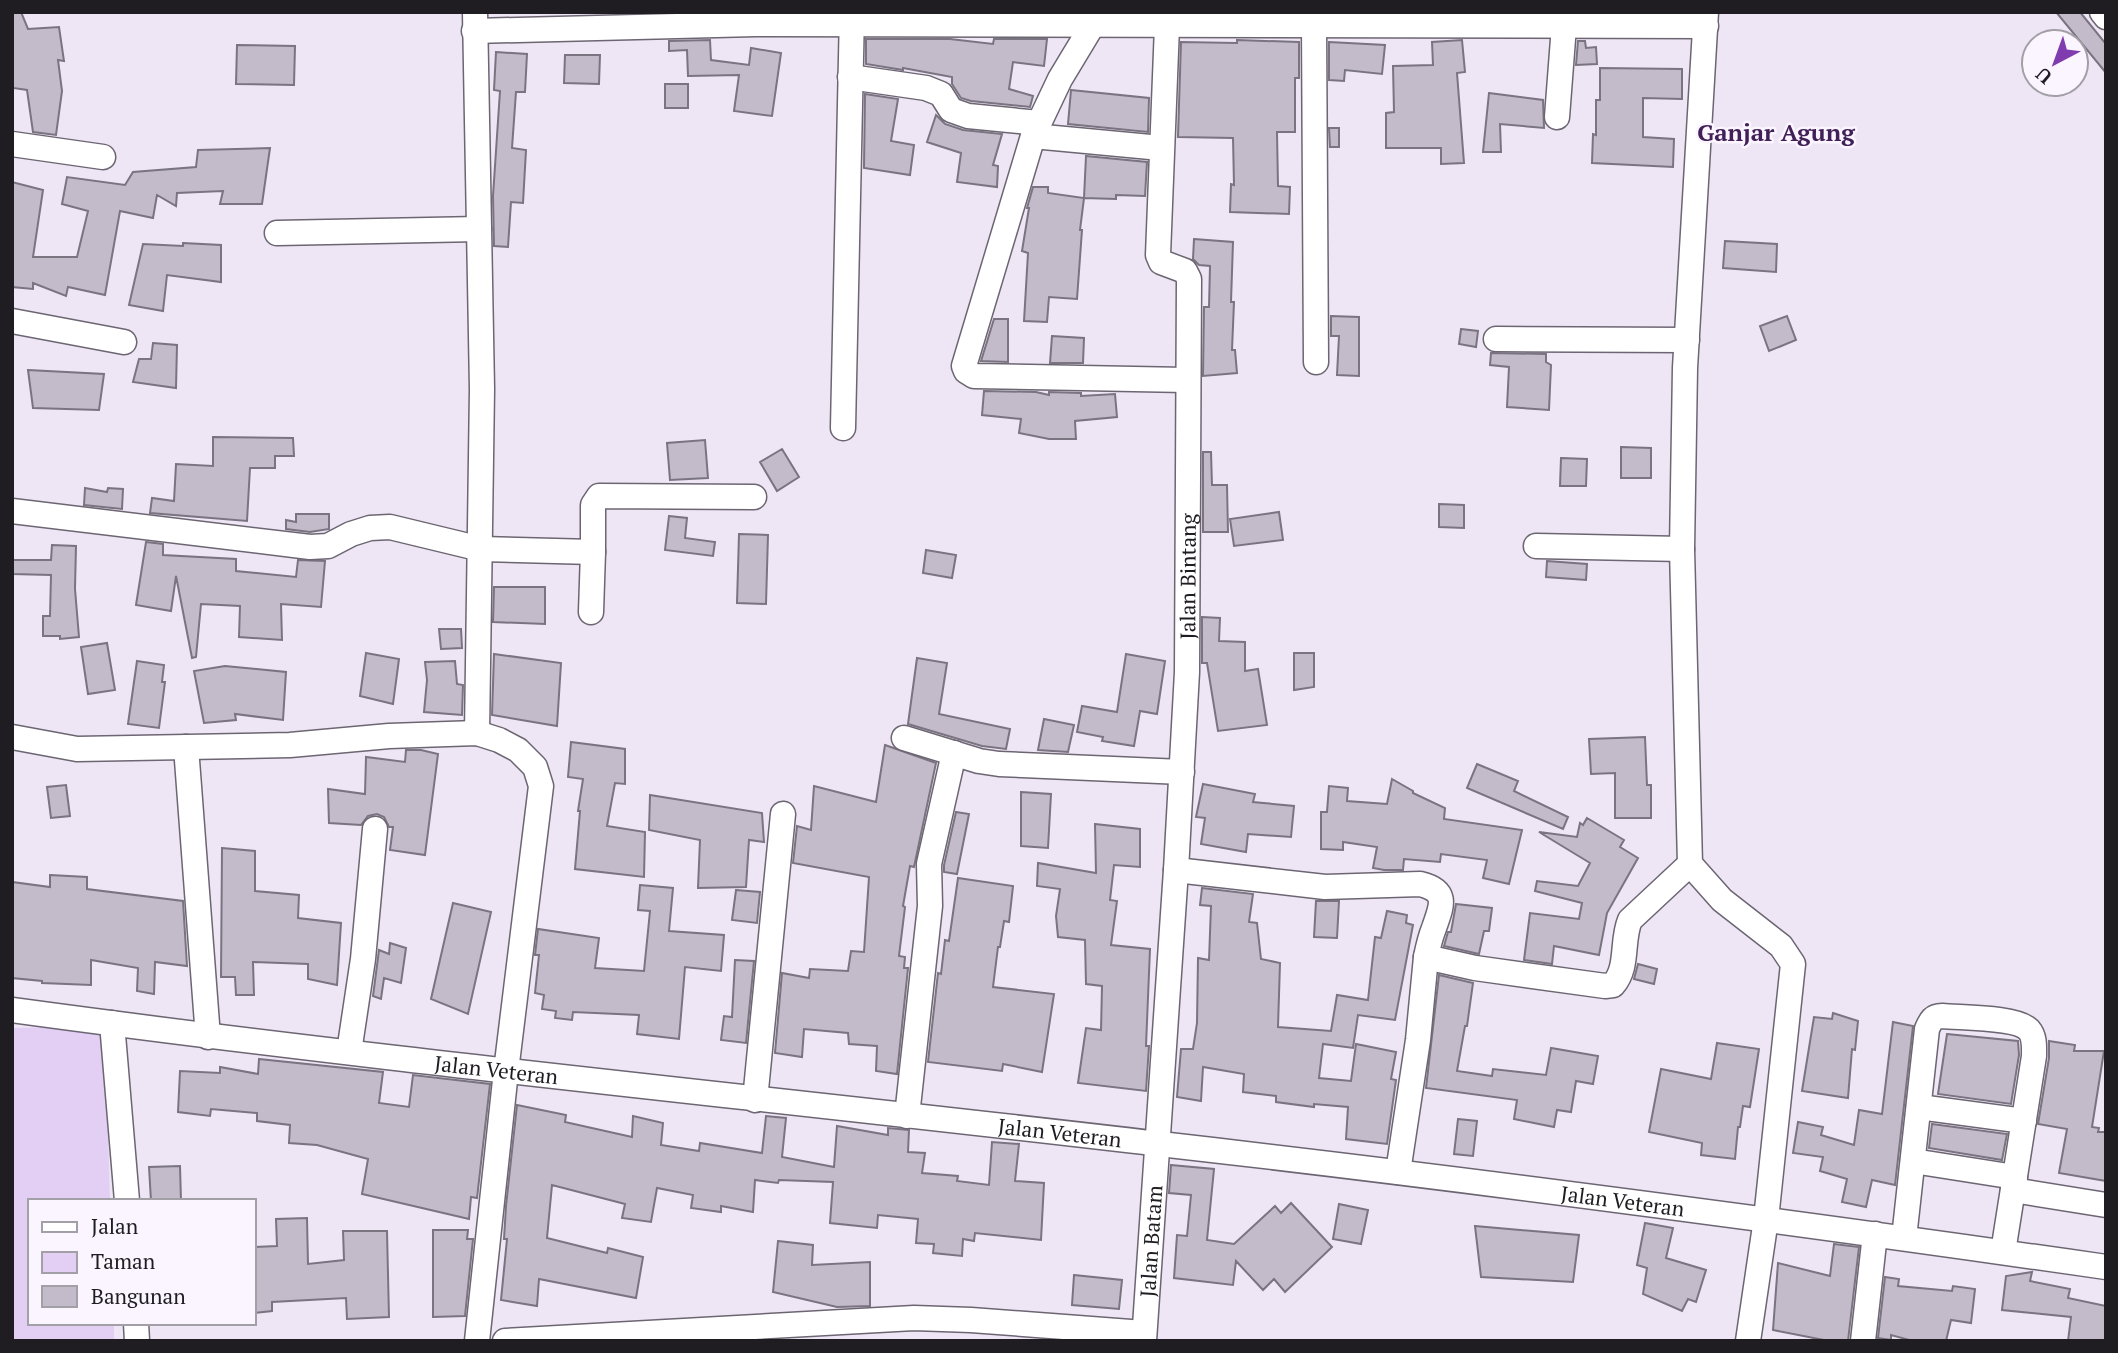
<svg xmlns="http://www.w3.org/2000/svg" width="2118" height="1353" viewBox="0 0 2118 1353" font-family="'PT Serif',serif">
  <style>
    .green { fill: #e2cff3 }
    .building { fill: #c3bbca; stroke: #7a7380; stroke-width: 2 }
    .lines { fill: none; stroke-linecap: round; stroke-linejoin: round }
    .minor-casing { stroke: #6c6572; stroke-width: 27 }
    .minor { stroke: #fff; stroke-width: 24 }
    .labels { text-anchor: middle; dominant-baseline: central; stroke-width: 5; stroke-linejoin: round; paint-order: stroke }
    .street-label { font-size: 21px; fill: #1f1d22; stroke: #faf5fe }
    .quarter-label { font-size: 24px; font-weight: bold; fill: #412058; stroke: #faf5fe }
  </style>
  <rect width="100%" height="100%" fill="#eee6f5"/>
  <path class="green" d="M105 1026 110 1201H30V1323H114V1341H12V1028Z"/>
  <path class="building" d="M12 12H21L28 29 59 27 64 61 58 60 62 91 56 135 33 132 27 90 13 88Z
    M2056 12H2080L2106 44V73Z
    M866 39H950L993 44 994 39H1047L1044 66 1013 62 1009 89 1033 96 1030 107 971 101 961 98 952 84V77L903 68V70L866 64Z
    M710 40 711 60 749 65 751 48 781 53 772 116 734 111 739 75 688 76 687 50 669 51V41Z
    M1237 40 1299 42V78H1295V132H1277L1278 186 1290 187 1289 214 1230 212 1231 184 1234 185 1233 138 1178 137 1181 42 1237 43Z
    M1462 40 1465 72 1457 73 1464 163 1441 164V148H1386V113L1394 112 1393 66 1433 65 1432 42Z
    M1578 41H1585L1586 48 1596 47 1597 64 1576 65Z
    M1329 42 1385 45 1382 74 1345 70 1344 81 1329 80Z
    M237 45 295 46 294 85 236 84Z
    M496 52 527 54 525 92H516L512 148 526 150 523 203 511 202 508 247 494 246 493 196 500 91 494 90Z
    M565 55H600L599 84 564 83Z
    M1600 68 1682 69V99L1643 98V137L1674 139 1673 167 1592 163 1593 134 1596 135V100H1600Z
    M665 84H688V108H665Z
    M1071 90 1149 98 1148 132 1068 124Z
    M1489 93 1543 100 1544 128 1500 124 1501 152H1483Z
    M865 94 898 99 891 141 914 145 910 175 864 168Z
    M936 115 945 124 963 130 1002 134 993 165 998 166 997 187 957 182 961 153 927 142Z
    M1329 128H1339V147H1330Z
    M270 148 262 204H220L223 191 177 193 176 206 157 195 153 218 120 211 105 295 68 287 66 296 33 283V289L12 287V182L43 190 33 257H77L88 211 62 204 67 177 125 185 133 172 196 167 198 150Z
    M1086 156 1147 162 1145 196 1116 195V199L1084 198Z
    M1033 187H1048V193L1084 198 1080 230H1082L1077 299 1049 297 1047 322 1024 321 1028 253 1022 251 1029 208H1027Z
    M1194 239 1233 242 1231 302H1234L1232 350H1235L1237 373 1203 376 1204 307H1209L1210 266 1199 265 1193 259Z
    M1725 241 1777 244 1776 272 1723 268Z
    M183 243 221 245V282L167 275 163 311 129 305 143 244 183 246Z
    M1331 316 1359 317V376L1337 375 1339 336H1331Z
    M1787 316 1796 340 1769 351 1760 326Z
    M994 319H1008V362L981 361Z
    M1461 329 1478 331 1476 347 1459 344Z
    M1052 336 1084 338 1083 363H1050Z
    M153 343 177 345 176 388 133 382 139 359H151Z
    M1491 353 1546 354V362L1551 365 1549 410 1507 407 1509 367 1490 365Z
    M28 370 104 374 99 410 33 408Z
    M984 391 1036 392 1049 395V392L1081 393V396L1115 394 1117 417 1075 421 1076 439H1049L1019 433 1021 419 982 415Z
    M213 437 293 438 294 456H275V468H250L247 521 150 513 152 498 174 501 176 464 213 466Z
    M705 440 708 478 670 480 667 443Z
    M1621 447 1651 448V478H1621Z
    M782 449 799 477 777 491 760 462Z
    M1203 452H1211L1212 485H1227L1228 532H1203Z
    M1561 458 1587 459 1586 486H1560Z
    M85 488 107 492 108 488 123 489 122 509 84 505Z
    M1439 504 1464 505V528L1439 527Z
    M1279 512 1283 540 1234 546 1230 519Z
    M296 514H329V529L310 532 286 529V520L296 522Z
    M669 516 687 518 685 538 715 542 713 556 665 550Z
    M739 534 768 535 766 604 737 603Z
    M146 542 163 544V555L236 559V571L296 577 298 560 325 561 321 607 281 604 282 640 239 637 240 606 201 604 196 657 192 658 176 576 171 611 136 605Z
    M52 545 76 546 75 589 79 637 60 639V636H43V616H50L51 575 12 574V560H51Z
    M926 550 956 555 952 578 923 573Z
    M1547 561 1587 564 1586 580 1546 577Z
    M494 587H545V624L493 622Z
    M1202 617 1220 618 1219 641 1245 642V671L1258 669 1267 725 1218 731 1207 663H1202Z
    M439 629H461L462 648 441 649Z
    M107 643 115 690 88 694 81 647Z
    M366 653 399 659 393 704 360 696Z
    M1294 653H1314V687L1294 690Z
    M494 654 561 663 557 726 492 715Z
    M1126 654 1165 661 1157 714 1140 711 1134 746 1102 741 1103 737 1077 732 1082 706 1117 712Z
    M917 658 947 663 939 714 1010 729 1006 749 982 746 908 724Z
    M137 661 164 665 162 682H165L159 728 128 724Z
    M455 661 457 684 463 685 462 715 424 712 427 680 425 662Z
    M225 666 286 672 283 720 235 714 236 720 204 723 194 671Z
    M1044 719 1074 725 1068 752 1038 750Z
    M1645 737 1647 785H1651V818H1615V773L1591 774 1589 739Z
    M571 742 625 749V784L615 783 607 826 645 832 644 877 575 869 580 811H578L583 779 568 777Z
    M885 745 936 763 914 867 910 866 903 906 905 907 899 956 905 957 904 968H908L897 1074 876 1071 877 1046 849 1044 848 1033 804 1029 802 1057 775 1053 782 973 809 978 810 969 848 971 851 951 864 952 869 877 793 863 797 826 811 830 814 786 876 802Z
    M406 750H421L438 754 425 855 390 850 393 827H389L384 817 377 814 368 816 361 825 329 823 328 789 365 794 366 757 405 762Z
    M1477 764 1518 781 1514 791 1568 817 1563 829 1467 788Z
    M1392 779 1413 791V793L1445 808 1444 819 1522 830 1509 884 1483 878 1487 860 1441 854 1440 862 1404 859 1403 870H1384L1373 868 1377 847 1343 842V850L1321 849V812H1327L1329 786 1348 788 1347 801 1387 804Z
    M1203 784 1255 794 1253 802 1294 806 1291 837 1248 834 1246 852 1201 844 1205 818 1196 817Z
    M66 785 70 816 51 818 47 787Z
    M1021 792 1051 794 1048 848 1021 846Z
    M650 795 762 813 764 842 749 840 746 887 698 888 700 840 649 830Z
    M956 812 969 814 957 874 944 872V865Z
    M1587 818 1624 840 1620 847 1638 858 1607 913 1599 955 1554 946 1552 964 1524 960 1530 913 1579 919 1582 903 1535 891 1537 881 1578 886 1590 863 1539 832 1577 837 1580 823 1583 825Z
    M1095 824 1140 829V867L1114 865 1110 900 1117 901 1111 945 1150 949 1146 1046H1149L1146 1091 1078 1083 1086 1028 1101 1030 1102 986 1086 984 1085 940 1058 937 1056 916 1060 889 1037 886 1038 863 1096 873Z
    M222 848 255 851V891L299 895 298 918 341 923 337 985 308 979V964L253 962 254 995H236L235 977H221Z
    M50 875 87 877V889L183 901 187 966 155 962 154 994 137 991 138 968 91 960V985L42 983V981L12 978V882L50 887Z
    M958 878 1013 886 1009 922 1004 921 1000 947H998L993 987 1054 994 1042 1072 1003 1064 1002 1071 928 1062 938 973 941 974 945 940 949 941Z
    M640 885 673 888 669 931 724 935 721 971 685 967 679 1039 637 1034 639 1015 573 1012 572 1020 555 1018 556 1011 542 1009 544 995 535 993 539 955H535L538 929 599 938 595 968 644 971 650 911 638 910Z
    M1202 888 1253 894 1249 922 1257 923 1261 959 1280 963 1278 1027 1331 1031 1337 995 1368 1000 1375 937 1381 938 1387 911 1407 915 1406 923 1413 925 1395 1020 1358 1015 1353 1048 1323 1044 1319 1078 1351 1081 1356 1044 1396 1052 1391 1079 1396 1080 1387 1144 1346 1139 1348 1107 1314 1104V1107L1276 1102V1096L1243 1092 1244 1074 1203 1067 1201 1101 1177 1097 1181 1049H1193L1197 1023 1198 958 1209 960 1211 906 1200 905Z
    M736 890 760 892 757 923 732 920Z
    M1316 901H1339L1337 938 1314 937Z
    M453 903 491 912 468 1014 431 999Z
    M1456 904 1492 908 1489 931H1484L1479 954 1444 946 1448 932H1451Z
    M390 943 406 948 401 983 384 978 381 999 373 996 379 950 389 954Z
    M735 960 754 961 746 1043 721 1040 724 1016 732 1017Z
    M1638 964 1657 969 1654 984 1634 979Z
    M1439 975 1473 983 1467 1026H1465L1457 1071 1492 1076 1493 1069 1546 1075 1551 1048 1598 1056 1593 1084 1576 1081 1571 1112 1557 1110 1554 1127 1514 1119 1517 1100 1426 1088Z
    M1833 1013 1858 1021 1855 1050 1852 1049 1848 1098 1802 1091 1814 1017 1832 1019Z
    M1893 1022 1913 1026 1895 1185 1872 1180 1866 1207 1842 1202 1847 1179 1820 1171 1823 1157 1793 1153 1798 1122 1823 1127 1821 1135 1854 1145 1859 1110 1882 1114Z
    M1947 1034 2018 1041 2019 1055 2011 1104 1938 1094Z
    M2049 1041 2075 1045 2074 1051H2104L2092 1127 2099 1128 2098 1132H2106V1181L2059 1173 2067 1129 2038 1124 2049 1058Z
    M1717 1043 1759 1049 1750 1107 1743 1106 1740 1127H1738L1735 1159 1701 1155 1702 1143 1649 1132 1661 1069 1711 1079Z
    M259 1059 383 1072 379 1103 409 1107 413 1075 490 1084 477 1198 471 1197 469 1219 362 1194 368 1159 317 1145 289 1143 290 1125 257 1121V1113L211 1109 210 1116 178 1112 180 1071 220 1073V1067L258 1074Z
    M517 1105 566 1115 565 1122 632 1137 633 1116 663 1123 661 1145 699 1151 700 1143 762 1153 766 1116 786 1118 782 1157 834 1167 837 1126 888 1135V1128L909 1130 908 1152 925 1153 922 1173 958 1176 957 1181 989 1185 992 1142 1019 1144 1015 1181 1044 1183 1041 1240 975 1233 974 1241 963 1239 962 1256 933 1253 934 1244 916 1243 918 1219 878 1215 877 1228 830 1223 833 1182 779 1180 778 1183 755 1180 753 1212 721 1206V1212L691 1208 693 1195 657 1188 651 1222 622 1218 625 1204 552 1185 547 1238 607 1253 608 1248 643 1257 636 1298 539 1279 537 1306 501 1300 507 1239H504L506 1206Z
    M1458 1119 1477 1121 1473 1156 1454 1154Z
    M1932 1124 2007 1134 2002 1160 1929 1148Z
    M1171 1165 1214 1169 1207 1240 1234 1244 1275 1206 1281 1213 1291 1203 1332 1247 1285 1292 1274 1279 1263 1290 1236 1261 1233 1285 1174 1278 1177 1235 1187 1236 1191 1195 1169 1193Z
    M180 1166 181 1201H151L149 1167Z
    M1339 1204 1368 1210 1361 1244 1333 1239Z
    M307 1218 308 1264 344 1260 343 1231H387L389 1317 347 1319 346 1298 272 1302V1311L254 1313V1247L277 1246 276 1219Z
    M1645 1223 1673 1228 1666 1258 1706 1270 1696 1302 1688 1299 1682 1311 1643 1294 1647 1268 1637 1265Z
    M1475 1226 1579 1235 1573 1282 1481 1277Z
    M433 1230H468L467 1239H473L465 1316 433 1317Z
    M778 1241 813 1245 812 1265 870 1262V1306L837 1307 773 1292Z
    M1834 1244 1859 1247 1848 1341H1829L1773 1330 1778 1263 1830 1276Z
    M2032 1272 2030 1281 2070 1289 2068 1298 2106 1306V1341H2068L2071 1317 2002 1310 2006 1276Z
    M1074 1275 1122 1280 1119 1309 1072 1305Z
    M1885 1277 1899 1279 1898 1286 1952 1291 1953 1286 1975 1289 1971 1323 1951 1320 1946 1341H1913L1891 1335V1340L1878 1338Z"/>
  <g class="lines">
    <defs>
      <g id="minor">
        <path d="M475 12 482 389 477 733"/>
        <path d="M1706 12 1685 368 1682 549 1690 864 1722 900 1781 946 1793 964 1766 1219 1748 1341"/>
        <path d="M2102 12 2106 17"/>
        <path d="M1093 13 1092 26 1060 79 1033 136 964 366 966 371 974 376 1186 380"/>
        <path d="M1314 26 1316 362"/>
        <path d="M474 31 756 24 1706 26"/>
        <path d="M850 77 926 88 941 94 951 110 968 116 1039 123"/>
        <path d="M1557 117 1564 26"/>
        <path d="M1033 136 1161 148"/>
        <path d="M12 144 103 157"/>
        <path d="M277 233 479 229"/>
        <path d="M12 321 124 342"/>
        <path d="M1496 339 1687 340"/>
        <path d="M843 428 852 12"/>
        <path d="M12 511 310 547 328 546 351 534 370 528 390 527 481 549 593 552V505L599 496 754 497"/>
        <path d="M1536 546 1682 549"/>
        <path d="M591 612 593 552"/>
        <path d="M12 737 77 749 290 745 389 736 477 733 499 740 518 750 535 767 541 786 506 1071 477 1341"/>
        <path d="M904 738 979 761 999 764 1182 772"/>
        <path d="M186 747 208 1037"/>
        <path d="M1176 870 1325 887 1420 884C1450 891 1441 907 1434 928 1430 938 1428 947 1426 957L1475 968 1605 986 1613 985C1629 967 1621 941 1630 920L1690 864"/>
        <path id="s1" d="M12 1010C394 1062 777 1099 1160 1144 1476 1180 1791 1222 2106 1267"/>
        <path d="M112 1023 127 1201"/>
        <path d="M349 1052 363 959 375 829"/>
        <path d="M755 1100 783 814"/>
        <path d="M1919 1107 2024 1121"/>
        <path d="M907 1116 930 906 929 864 954 753"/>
        <path d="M1913 1161 2015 1177"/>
        <path d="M1398 1172 1418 1040 1426 957"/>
        <path d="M2013 1190 2106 1205"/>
        <path d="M1904 1238 1927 1029C1931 1020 1933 1016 1942 1016 1961 1018 2017 1017 2029 1030 2035 1037 2034 1047 2034 1056L2003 1252"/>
        <path d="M136 1323 137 1341"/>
        <path d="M505 1341 914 1318 971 1320 1144 1333"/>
        <path id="s2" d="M1144 1341 1176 870 1187 672 1189 279 1185 271 1161 262 1158 255 1167 26"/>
        <path d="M1863 1341 1875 1234"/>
      </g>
    </defs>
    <use href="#minor" class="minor-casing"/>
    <use href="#minor" class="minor"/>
  </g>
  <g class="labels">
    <g class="street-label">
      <text stroke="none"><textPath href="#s2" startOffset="766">Jalan Bintang</textPath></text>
      <text stroke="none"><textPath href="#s1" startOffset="488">Jalan Veteran</textPath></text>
      <text stroke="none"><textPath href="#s1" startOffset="1055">Jalan Veteran</textPath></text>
      <text stroke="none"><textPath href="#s1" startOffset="1622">Jalan Veteran</textPath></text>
      <text stroke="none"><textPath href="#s2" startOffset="100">Jalan Batam</textPath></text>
    </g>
    <g class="quarter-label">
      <text x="1776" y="132">Ganjar Agung</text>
    </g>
  </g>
  <rect width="2118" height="1353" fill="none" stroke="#1f1d22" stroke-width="28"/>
  <rect x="28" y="1199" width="228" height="126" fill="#faf5fe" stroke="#a29fa6" stroke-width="2"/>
  <rect x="42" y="1222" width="35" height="10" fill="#ffffff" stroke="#a29fa6" stroke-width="2"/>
  <text x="91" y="1234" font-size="21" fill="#1f1d22">Jalan</text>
  <rect x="42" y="1252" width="35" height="21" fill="#e2cff3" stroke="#a29fa6" stroke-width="2"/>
  <text x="91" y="1269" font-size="21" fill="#1f1d22">Taman</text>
  <rect x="42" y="1286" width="35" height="21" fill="#c3bbca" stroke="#a29fa6" stroke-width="2"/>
  <text x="91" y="1304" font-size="21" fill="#1f1d22">Bangunan</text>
  <g transform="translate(2055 63) rotate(221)"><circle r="33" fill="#faf5fe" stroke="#a29fa6" stroke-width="2"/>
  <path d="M0-5L12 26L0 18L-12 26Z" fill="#803bae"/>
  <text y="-10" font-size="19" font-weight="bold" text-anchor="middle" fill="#1f1d22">U</text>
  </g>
</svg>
